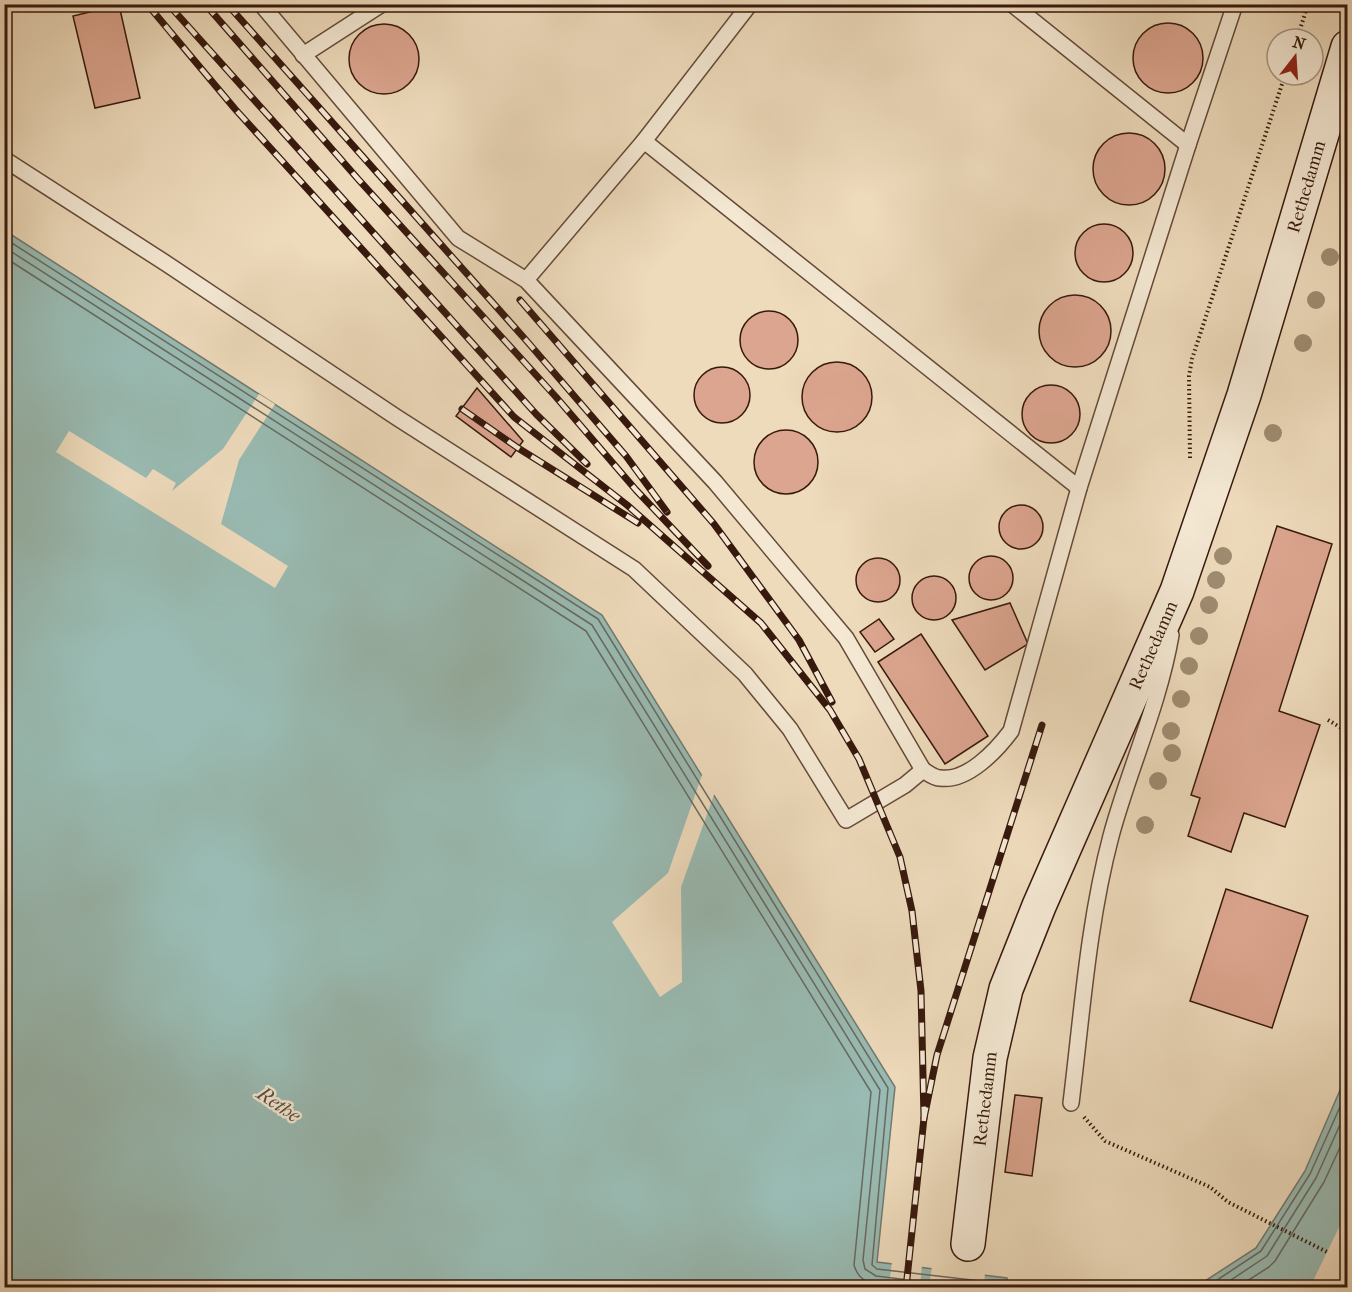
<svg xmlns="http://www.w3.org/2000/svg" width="1352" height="1292" viewBox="0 0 1352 1292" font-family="'IM FELL French Canon',serif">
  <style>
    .water { fill: #99bbb3; stroke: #727a71; stroke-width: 1.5 }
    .pier { fill: #eedbbc }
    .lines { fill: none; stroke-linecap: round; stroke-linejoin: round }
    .shore { stroke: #686a60; stroke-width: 1.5 }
    .building { fill: #dca58f; stroke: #37190d; stroke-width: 1.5 }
    .service-casing { stroke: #654a39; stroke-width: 18 }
    .secondary-casing { stroke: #37190d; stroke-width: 36 }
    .path { stroke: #37190d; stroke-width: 4; stroke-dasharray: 1.5 3; stroke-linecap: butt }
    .service { stroke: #f4e8d3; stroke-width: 15 }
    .secondary { stroke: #f4e8d3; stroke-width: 33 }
    .rail-casing { stroke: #37190d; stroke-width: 7 }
    .rail { stroke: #f4e8d3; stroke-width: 4.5; stroke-dasharray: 14; stroke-linecap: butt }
    .tree { fill: #9f8c71 }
    .labels { text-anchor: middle; stroke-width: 5; stroke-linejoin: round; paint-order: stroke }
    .street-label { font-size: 18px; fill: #37190d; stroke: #f4e8d3 }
    .water-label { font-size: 20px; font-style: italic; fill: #544a3f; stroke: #f4e8d3 }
  </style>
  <rect width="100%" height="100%" fill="#eedbbc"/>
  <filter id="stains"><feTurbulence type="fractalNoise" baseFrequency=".00333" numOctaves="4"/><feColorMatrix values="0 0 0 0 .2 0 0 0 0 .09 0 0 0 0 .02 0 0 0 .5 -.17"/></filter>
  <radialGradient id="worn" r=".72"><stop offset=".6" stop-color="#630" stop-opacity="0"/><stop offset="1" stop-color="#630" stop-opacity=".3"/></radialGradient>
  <!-- water -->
  <g class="water">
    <polygon points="4,230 602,615 895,1087 877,1262 1007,1278 1007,1287 5,1287"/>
    <polygon points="1347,1074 1347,1287 1194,1288 1256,1248 1305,1171"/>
  </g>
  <!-- pier -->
  <g class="pier">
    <polygon points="259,394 275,404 239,460 221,524 288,566 275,588 56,452 69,431 146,478 153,469 176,483 172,491 223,449"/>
    <polygon points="703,772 715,792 681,887 682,982 660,997 612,922 668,873"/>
    <polygon points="1347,1211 1347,1274 1341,1287 1310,1287"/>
    <polygon points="892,1261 922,1265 920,1287 889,1287"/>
    <polygon points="932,1266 985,1272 984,1287 929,1287"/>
  </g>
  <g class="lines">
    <!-- shore -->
    <g class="shore">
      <polyline points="4,238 598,619 888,1088 872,1265 877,1269 998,1283 1001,1288"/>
      <polyline points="4,247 592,625 880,1090 863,1260 865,1269 876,1276 974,1288"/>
      <path d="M4,257l582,374 285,461 -17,173c6,21 24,20 42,23"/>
      <polyline points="1205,1288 1261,1251 1310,1174 1348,1089"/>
      <polyline points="1219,1288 1267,1256 1316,1178 1348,1107"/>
      <polyline points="1236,1288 1269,1267 1275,1261 1324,1182 1348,1130"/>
    </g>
  </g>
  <!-- building -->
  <g class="building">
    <polygon points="1036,4 1079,4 1066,9 1053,10"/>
    <polygon points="1181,4 1217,4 1202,11 1191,10"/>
    <polygon points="119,5 140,98 95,108 73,16"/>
    <circle cx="1168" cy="58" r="35"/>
    <circle cx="384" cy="59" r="35"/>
    <circle cx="1129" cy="169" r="36"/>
    <circle cx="1104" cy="253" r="29"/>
    <circle cx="1075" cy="331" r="36"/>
    <circle cx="769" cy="340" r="29"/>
    <circle cx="837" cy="397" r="35"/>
    <circle cx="722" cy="395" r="28"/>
    <circle cx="1051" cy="414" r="29"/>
    <polygon points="477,388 523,441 511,457 456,416"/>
    <circle cx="786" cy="462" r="32"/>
    <circle cx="1021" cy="527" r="22"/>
    <polygon points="1277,526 1332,544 1279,711 1320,725 1285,827 1244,813 1231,852 1188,836 1200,798 1191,795"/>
    <circle cx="991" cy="578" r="22"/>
    <circle cx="878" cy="580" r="22"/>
    <circle cx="934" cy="598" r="22"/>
    <polygon points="1010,603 1028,644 985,670 952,620"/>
    <polygon points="879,619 894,639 875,652 860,632"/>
    <polygon points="921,634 988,736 945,764 878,662"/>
    <polygon points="1226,889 1308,916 1272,1028 1190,1001"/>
    <polygon points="1015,1095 1042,1098 1032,1176 1005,1172"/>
  </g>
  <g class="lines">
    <defs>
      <g id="service">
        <polyline points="261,4 458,238 526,280 715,482 846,638 923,770"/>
        <polyline points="1012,4 1188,145"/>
        <polyline points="303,55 382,4"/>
        <polyline points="644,141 750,4"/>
        <path d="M4,159l163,105 229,153 238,152 111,105 45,55 56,91 59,-35 18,-15c5,3 11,8 17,8 27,4 56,-27 71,-47l68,-243 109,-343 47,-141"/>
        <polyline points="526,280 644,141 1079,488"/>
        <path d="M1071,1103c11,-89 17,-180 40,-267 18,-67 48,-131 60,-201"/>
      </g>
      <g id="secondary">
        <path id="s1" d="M968,1244l22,-186 16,-69 33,-83 138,-315 67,-196 104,-348"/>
      </g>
    </defs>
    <!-- service casing -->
    <use href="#service" class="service-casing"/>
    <!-- secondary casing -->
    <use href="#secondary" class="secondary-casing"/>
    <!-- path -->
    <g class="path">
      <polyline points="1297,39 1308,4"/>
      <polyline points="1190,458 1189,376 1192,359 1285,75"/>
      <polyline points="1328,720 1348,732"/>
      <polyline points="1084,1117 1105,1141 1210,1187 1228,1202 1327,1252"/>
    </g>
    <!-- service -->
    <use href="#service" class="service"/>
    <!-- secondary -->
    <use href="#secondary" class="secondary"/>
    <defs>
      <g id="rail">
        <polyline points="147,4 235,109 514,417 627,505 761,623 830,710 859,759 900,857 912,911 921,991 924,1118"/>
        <polyline points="168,4 536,414 587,464"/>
        <polyline points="205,4 358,179 556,397 636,490 708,566"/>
        <polyline points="227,4 525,339 626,456 667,512"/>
        <polyline points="520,300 714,524 799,640 832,702"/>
        <polyline points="462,409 518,448 638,523"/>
        <polyline points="906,1288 924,1118 937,1055 1042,725"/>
      </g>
    </defs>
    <!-- rail casing -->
    <use href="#rail" class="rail-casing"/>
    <!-- rail -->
    <use href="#rail" class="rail"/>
  </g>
  <!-- trees -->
  <g class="tree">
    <circle cx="1330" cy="257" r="9"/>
    <circle cx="1316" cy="300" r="9"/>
    <circle cx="1303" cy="343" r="9"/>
    <circle cx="1273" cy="433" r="9"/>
    <circle cx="1223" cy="556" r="9"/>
    <circle cx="1216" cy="580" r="9"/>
    <circle cx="1209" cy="605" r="9"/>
    <circle cx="1199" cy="636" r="9"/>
    <circle cx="1189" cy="666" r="9"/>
    <circle cx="1181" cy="699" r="9"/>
    <circle cx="1171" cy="731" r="9"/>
    <circle cx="1172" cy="753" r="9"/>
    <circle cx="1158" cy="781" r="9"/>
    <circle cx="1145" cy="825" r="9"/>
  </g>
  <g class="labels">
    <!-- street labels -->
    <g class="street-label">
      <text dy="6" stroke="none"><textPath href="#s1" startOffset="1116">Rethedamm</textPath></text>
      <text dy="6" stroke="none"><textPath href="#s1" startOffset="632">Rethedamm</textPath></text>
      <text dy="6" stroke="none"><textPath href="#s1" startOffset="146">Rethedamm</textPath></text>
    </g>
    <!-- water labels -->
    <g class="water-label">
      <text transform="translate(279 1104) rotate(34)" y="7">Rethe</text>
    </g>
  </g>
  <!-- margin -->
  <rect width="1352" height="1292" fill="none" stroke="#eedbbc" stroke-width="24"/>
  <rect x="6" y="6" width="1340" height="1280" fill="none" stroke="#37190d" stroke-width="3"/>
  <rect x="12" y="12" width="1328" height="1268" fill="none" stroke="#37190d" stroke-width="1.5"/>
  <!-- north arrow -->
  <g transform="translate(1295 57) rotate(17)"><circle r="28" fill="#f4e8d3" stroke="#a89584" stroke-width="1.5"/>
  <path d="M0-4.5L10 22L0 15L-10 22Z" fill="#8f2418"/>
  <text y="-9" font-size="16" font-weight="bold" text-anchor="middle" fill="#37190d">N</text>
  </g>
  <rect width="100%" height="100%" filter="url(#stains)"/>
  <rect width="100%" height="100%" fill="url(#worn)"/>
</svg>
